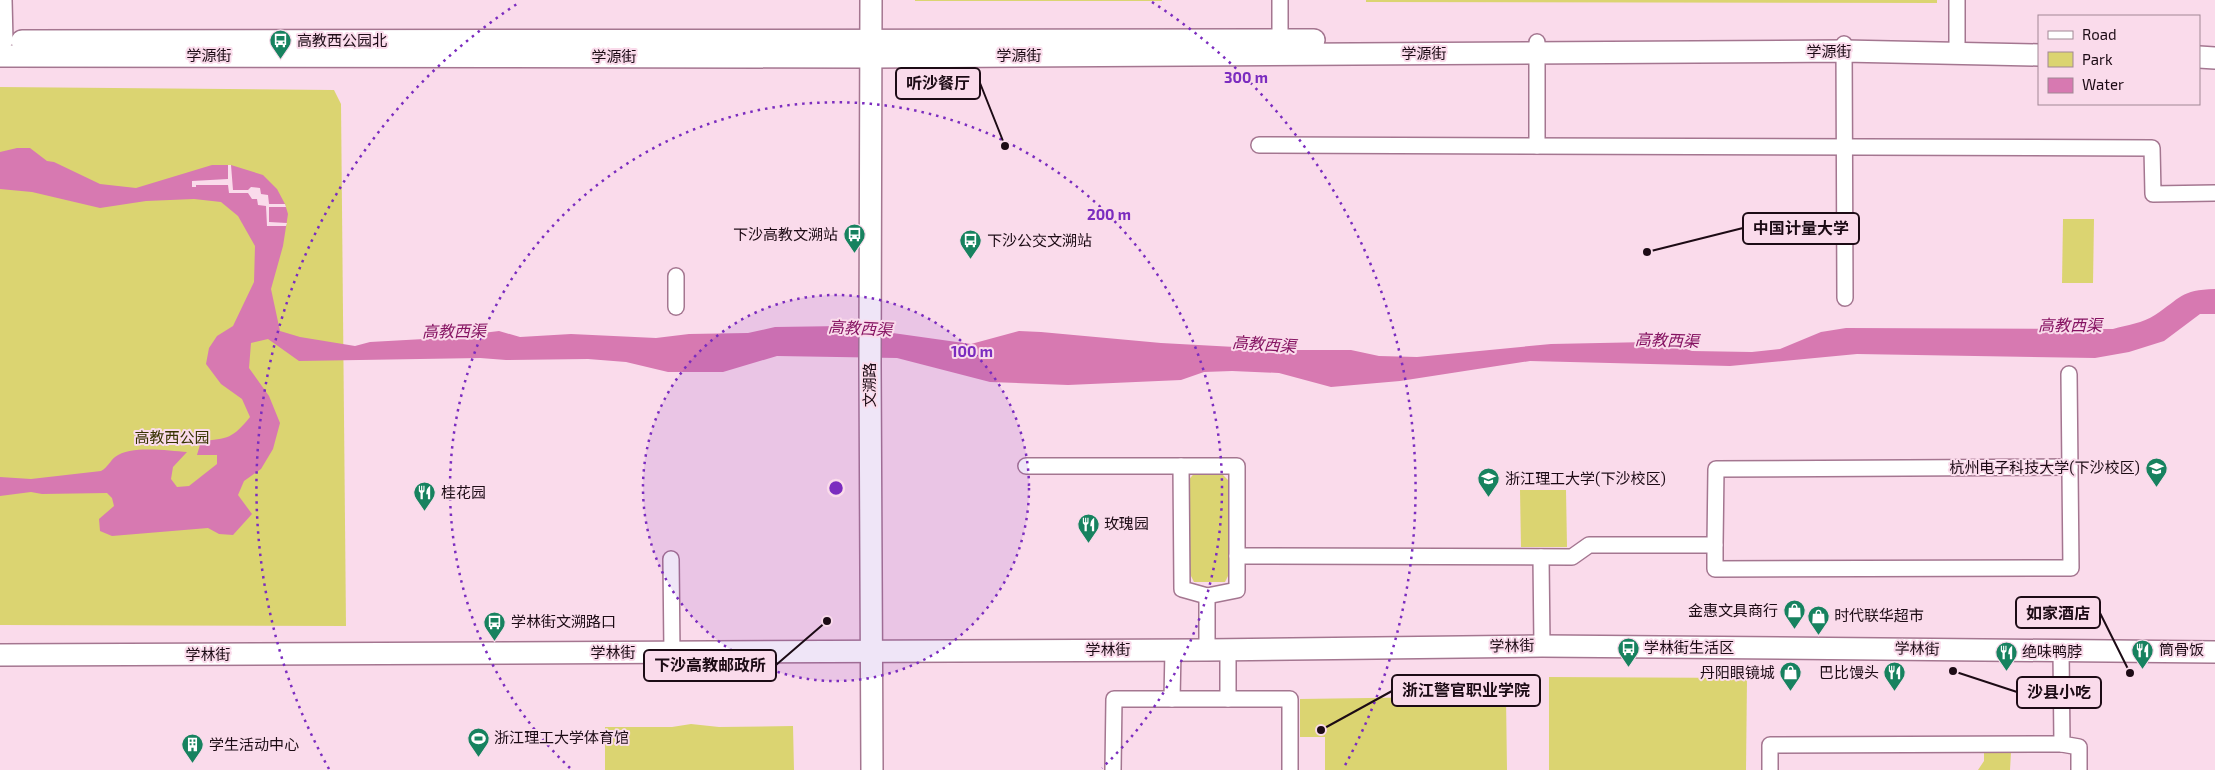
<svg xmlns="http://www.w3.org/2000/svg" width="2215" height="770" viewBox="0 0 2215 770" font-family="'Exo 2','Noto Sans SC',sans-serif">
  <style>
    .green { fill: #dbd471 }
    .water { fill: #d779b1 }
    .pier { fill: #fadbeb }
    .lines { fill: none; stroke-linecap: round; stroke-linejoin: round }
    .street-casing { stroke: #a47690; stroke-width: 18 }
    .secondary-casing { stroke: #a47690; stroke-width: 24 }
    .street { stroke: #fff; stroke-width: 15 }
    .secondary { stroke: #fff; stroke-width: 21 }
    .ring { fill: none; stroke: #7b2cbf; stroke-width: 2.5; stroke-dasharray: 2.5 5 }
    .labels { text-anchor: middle; stroke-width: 4; stroke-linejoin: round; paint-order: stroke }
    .poi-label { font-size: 15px; fill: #1c0b15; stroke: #fadbeb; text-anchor: start }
    .street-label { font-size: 15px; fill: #1c0b15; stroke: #fadbeb }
    .park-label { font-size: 15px; fill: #363200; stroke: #fadbeb }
    .water-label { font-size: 16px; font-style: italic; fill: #851261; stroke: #fadbeb }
    .centre { fill: #7b2cbf; stroke: #fadbeb; stroke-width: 2.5 }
    .ring-label { font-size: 15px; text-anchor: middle; font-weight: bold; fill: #7b2cbf; stroke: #fadbeb; stroke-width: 4; stroke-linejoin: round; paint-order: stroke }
    .leader { fill: none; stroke: #1c0b15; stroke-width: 2 }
    .callout-dot { fill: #1c0b15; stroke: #fadbeb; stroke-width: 2 }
    .callout { fill: #fadbeb; stroke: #1c0b15; stroke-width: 2 }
    .callout-label { font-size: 16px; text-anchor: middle; font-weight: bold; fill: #1c0b15 }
  </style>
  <rect width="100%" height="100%" fill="#fadbeb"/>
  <!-- green -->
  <g class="green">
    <rect x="915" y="0" width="247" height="1"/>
    <polygon points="1366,0 1937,0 1937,3 1366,2"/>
    <polygon points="0,87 334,90 341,104 346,626 0,625"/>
    <polygon points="2063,219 2094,219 2093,283 2062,283"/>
    <polygon points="1196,471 1219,471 1229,481 1230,572 1225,582 1194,582 1189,572 1187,482"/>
    <polygon points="1520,490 1566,490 1567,547 1521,547"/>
    <polygon points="1549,677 1747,678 1746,770 1549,770"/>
    <polygon points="1506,696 1507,770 1325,770 1325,737 1300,737 1300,699"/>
    <polygon points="691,724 719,727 793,726 794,770 605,770 605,727 672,727"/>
    <polygon points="1984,750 2011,752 2010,770 1978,770 1984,761"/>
  </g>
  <!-- water -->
  <path class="water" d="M17,148h13l17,13 7,1 46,22 36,4 76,-23h19l32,10 14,14 8,15 3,10 -5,32 -12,43 9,42 20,6 55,9 15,-4 72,-4 57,-7 21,6 51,-3 85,4 33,-4 59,-1 27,-6 68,-1 128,18 48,-13 22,1 120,11 127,7h63l28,6 38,1 134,-13 98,-2 22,2 21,7 60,1 28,-3 41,-17 25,-4 267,1c14,-4 30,-6 42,-14 26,-17 25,-25 60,-26v25h-15l-36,27 -35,11 -34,6 -238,-4 -127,12 -200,-5 -130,20 -69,6 -52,-14 -47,-2 -28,1 -23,8 -113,5 -78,-3 -93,-24 -120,-2 -54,16h-55l-42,-10 -38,-3 -82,1 -26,-2 -181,3 -31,-22 -17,4 -2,25 20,28 11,27 -7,26 -12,20 -17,12 -6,14 14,19 -19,21 -14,-1 -11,-6 -96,8 -12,-5 -1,-12 15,-13 -2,-8 -5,-5 -65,1 -11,-2 -31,4v-19l31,2 70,-8c7,-4 9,-10 14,-14 16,-12 53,-6 72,-5l-14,15 -2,12 6,8 12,-1 28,-22v-9h-20l4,-14c27,-2 32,-3 49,-24l-8,-18 -21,-15 -15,-20 3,-16 8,-12 16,-10 21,-44 1,-36 -17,-30 -17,-14 -27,-3 -48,2 -46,7 -68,-16 -32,-3v-37z"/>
  <!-- pier -->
  <polygon class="pier" points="228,165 231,165 233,190 248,190 251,187 260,188 261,194 268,195 269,204 285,204 286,207 269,207 269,222 287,223 286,226 267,226 266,206 258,205 257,199 252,199 248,193 229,193 228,185 196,185 196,187 192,187 192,181 228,179"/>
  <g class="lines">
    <defs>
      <g id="street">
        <polyline points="4,0 5,41"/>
        <polyline points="1280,0 1280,40"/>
        <polyline points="1957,0 1957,45"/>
        <polyline points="1537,42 1537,146"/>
        <polyline points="1844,44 1845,298"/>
        <polyline points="1259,145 2152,148 2153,194 2215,193"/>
        <polyline points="676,307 676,276"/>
        <polyline points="1026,466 1237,466 1237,590 1207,596"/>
        <polyline points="1181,466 1182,589 1207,596 1207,650"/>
        <polyline points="1715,545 1716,469 2070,467"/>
        <polyline points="1237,556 1572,557 1589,545 1715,545 1715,569 2071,568 2069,374"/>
        <polyline points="1541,557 1542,646"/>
        <polyline points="671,559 672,653"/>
        <polyline points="1228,650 1228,699"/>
        <polyline points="2061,651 2062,744 2079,747 2079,770"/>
        <polyline points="1172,699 1173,650"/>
        <polyline points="1113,770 1114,699 1290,699 1290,770"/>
        <polyline points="1770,770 1770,745 2062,744"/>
      </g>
      <g id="secondary">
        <polyline points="871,0 870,365 872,770"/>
        <polyline points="22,41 1314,40"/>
        <polyline points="0,56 872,57 1844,51 2039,55"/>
        <polyline points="2199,57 2215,58"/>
        <polyline points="0,655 1207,650 1542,646 2215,652"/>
      </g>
    </defs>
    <!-- street casing -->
    <use href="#street" class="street-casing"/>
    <!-- secondary casing -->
    <use href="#secondary" class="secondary-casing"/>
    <!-- street -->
    <use href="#street" class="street"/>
    <!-- secondary -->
    <use href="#secondary" class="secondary"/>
  </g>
  <!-- distance rings -->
  <circle cx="836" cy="488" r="193" fill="#7b2cbf" fill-opacity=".12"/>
  <g class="ring">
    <circle cx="836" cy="488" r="193"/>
    <path d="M570 768A386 386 0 1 1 1102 768"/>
    <path d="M329 769A580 580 0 0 1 520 2M1152 2A580 580 0 0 1 1343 769"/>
  </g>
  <!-- icons -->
  <defs>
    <symbol id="bus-pin" viewBox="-11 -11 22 30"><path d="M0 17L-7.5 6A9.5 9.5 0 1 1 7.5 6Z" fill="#17825f" stroke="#fadbeb"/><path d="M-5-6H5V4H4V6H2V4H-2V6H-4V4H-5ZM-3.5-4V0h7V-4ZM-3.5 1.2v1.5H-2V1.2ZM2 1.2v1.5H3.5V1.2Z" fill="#fff"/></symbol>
    <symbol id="university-pin" viewBox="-11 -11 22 30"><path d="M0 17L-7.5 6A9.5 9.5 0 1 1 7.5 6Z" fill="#17825f" stroke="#fadbeb"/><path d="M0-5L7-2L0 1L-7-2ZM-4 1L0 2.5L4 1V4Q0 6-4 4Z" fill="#fff"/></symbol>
    <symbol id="restaurant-pin" viewBox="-11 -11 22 30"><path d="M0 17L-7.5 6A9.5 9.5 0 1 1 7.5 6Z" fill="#17825f" stroke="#fadbeb"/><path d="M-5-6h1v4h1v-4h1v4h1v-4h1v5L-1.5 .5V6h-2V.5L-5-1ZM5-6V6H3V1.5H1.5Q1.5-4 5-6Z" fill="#fff"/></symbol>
    <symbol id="shop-pin" viewBox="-11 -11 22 30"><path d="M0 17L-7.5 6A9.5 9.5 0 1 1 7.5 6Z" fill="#17825f" stroke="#fadbeb"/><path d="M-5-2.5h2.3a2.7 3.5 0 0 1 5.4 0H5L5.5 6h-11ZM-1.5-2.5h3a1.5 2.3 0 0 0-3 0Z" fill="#fff"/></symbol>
    <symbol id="stadium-pin" viewBox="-11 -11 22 30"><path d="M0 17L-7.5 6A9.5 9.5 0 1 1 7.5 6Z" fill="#17825f" stroke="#fadbeb"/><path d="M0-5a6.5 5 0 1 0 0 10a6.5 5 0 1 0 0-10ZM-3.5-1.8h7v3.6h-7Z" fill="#fff"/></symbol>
    <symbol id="building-pin" viewBox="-11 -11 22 30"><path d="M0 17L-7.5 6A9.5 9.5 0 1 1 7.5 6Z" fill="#17825f" stroke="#fadbeb"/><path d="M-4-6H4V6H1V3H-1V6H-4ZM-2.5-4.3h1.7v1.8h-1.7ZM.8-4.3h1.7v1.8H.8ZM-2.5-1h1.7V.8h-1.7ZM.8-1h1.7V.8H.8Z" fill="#fff"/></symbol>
  </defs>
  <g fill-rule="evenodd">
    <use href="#bus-pin" x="268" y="28" width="25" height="34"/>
    <use href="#bus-pin" x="842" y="222" width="25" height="34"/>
    <use href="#bus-pin" x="958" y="228" width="25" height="34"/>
    <use href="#university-pin" x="2144" y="456" width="25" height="34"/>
    <use href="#university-pin" x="1476" y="466" width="25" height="34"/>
    <use href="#restaurant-pin" x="412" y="480" width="25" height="34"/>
    <use href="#restaurant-pin" x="1076" y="512" width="25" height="34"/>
    <use href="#shop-pin" x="1782" y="598" width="25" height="34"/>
    <use href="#shop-pin" x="1806" y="604" width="25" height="34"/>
    <use href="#bus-pin" x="482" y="610" width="25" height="34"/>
    <use href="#bus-pin" x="1616" y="636" width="25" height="34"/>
    <use href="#restaurant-pin" x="2130" y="638" width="25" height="34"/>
    <use href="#restaurant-pin" x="1994" y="640" width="25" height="34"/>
    <use href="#shop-pin" x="1778" y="660" width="25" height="34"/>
    <use href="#restaurant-pin" x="1882" y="660" width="25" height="34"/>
    <use href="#stadium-pin" x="466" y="726" width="25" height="34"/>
    <use href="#building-pin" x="180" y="732" width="25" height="34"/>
  </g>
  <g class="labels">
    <!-- poi labels -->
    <g class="poi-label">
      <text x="297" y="46">高教西公园北</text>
      <text x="838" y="240" text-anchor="end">下沙高教文溯站</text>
      <text x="987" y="246">下沙公交文溯站</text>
      <text x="2140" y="473" text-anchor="end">杭州电子科技大学(下沙校区)</text>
      <text x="1505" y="484">浙江理工大学(下沙校区)</text>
      <text x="441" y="498">桂花园</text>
      <text x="1104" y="529">玫瑰园</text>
      <text x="1778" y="616" text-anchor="end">金惠文具商行</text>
      <text x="1834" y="621">时代联华超市</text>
      <text x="511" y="627">学林街文溯路口</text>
      <text x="1644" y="653">学林街生活区</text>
      <text x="2159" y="655">筒骨饭</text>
      <text x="2022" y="657">绝味鸭脖</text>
      <text x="1775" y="678" text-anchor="end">丹阳眼镜城</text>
      <text x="1879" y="678" text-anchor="end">巴比馒头</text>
      <text x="494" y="743">浙江理工大学体育馆</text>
      <text x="209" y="750">学生活动中心</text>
    </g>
    <!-- street labels -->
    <g class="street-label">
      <text x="1829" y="57">学源街</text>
      <text x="1424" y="59">学源街</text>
      <text x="209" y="61">学源街</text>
      <text x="1019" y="61">学源街</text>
      <text x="614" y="62">学源街</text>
      <text transform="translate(870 385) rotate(-90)" y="5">文溯路</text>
      <text transform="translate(1512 646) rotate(-1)" y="5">学林街</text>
      <text transform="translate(1917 649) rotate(1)" y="5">学林街</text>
      <text x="1108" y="655">学林街</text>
      <text x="613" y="658">学林街</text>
      <text x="208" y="660">学林街</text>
    </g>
    <!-- park labels -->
    <g class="park-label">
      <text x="172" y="443">高教西公园</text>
    </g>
    <!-- water labels -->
    <g class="water-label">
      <text x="2070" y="331">高教西渠</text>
      <text transform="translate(860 328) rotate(3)" y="6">高教西渠</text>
      <text transform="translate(454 331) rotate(-1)" y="6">高教西渠</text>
      <text transform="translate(1667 340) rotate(2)" y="6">高教西渠</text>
      <text transform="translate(1264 344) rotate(4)" y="6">高教西渠</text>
    </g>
  </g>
  <circle cx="836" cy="488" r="8" class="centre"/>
  <g class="ring-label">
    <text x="1246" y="83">300 m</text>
    <text x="1109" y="220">200 m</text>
    <text x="972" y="357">100 m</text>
  </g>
  <!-- callouts -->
  <path class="leader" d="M1005 146L980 83M1647 252L1743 228M2130 673L2100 613M827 621L776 665M1321 730L1392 691M1953 671L2017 692"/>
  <g class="callout-dot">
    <circle cx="1005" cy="146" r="5"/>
    <circle cx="1647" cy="252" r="5"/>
    <circle cx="2130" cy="673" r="5"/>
    <circle cx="827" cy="621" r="5"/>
    <circle cx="1321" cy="730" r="5"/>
    <circle cx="1953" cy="671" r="5"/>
  </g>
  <g class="callout">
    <rect x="896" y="68" width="84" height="31" rx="5"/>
    <rect x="1743" y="213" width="116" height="31" rx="5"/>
    <rect x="2016" y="597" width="84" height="31" rx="5"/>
    <rect x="644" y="650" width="132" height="31" rx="5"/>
    <rect x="1392" y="675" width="148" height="31" rx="5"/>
    <rect x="2017" y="677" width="84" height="31" rx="5"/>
  </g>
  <g class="callout-label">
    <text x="938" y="89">听沙餐厅</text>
    <text x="1801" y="234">中国计量大学</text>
    <text x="2058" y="619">如家酒店</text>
    <text x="710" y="671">下沙高教邮政所</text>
    <text x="1466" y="696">浙江警官职业学院</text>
    <text x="2059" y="698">沙县小吃</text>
  </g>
  <!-- legend -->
  <rect x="2038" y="15" width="162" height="90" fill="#fadbeb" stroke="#a18895"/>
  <rect x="2048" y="31" width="25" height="8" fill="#ffffff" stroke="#a18895"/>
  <text x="2082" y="40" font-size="15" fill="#1c0b15">Road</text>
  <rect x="2048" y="52" width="25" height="15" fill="#dbd471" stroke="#a18895"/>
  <text x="2082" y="65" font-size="15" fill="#1c0b15">Park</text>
  <rect x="2048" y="78" width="25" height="15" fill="#d779b1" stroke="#a18895"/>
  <text x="2082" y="90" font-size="15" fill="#1c0b15">Water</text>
</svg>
